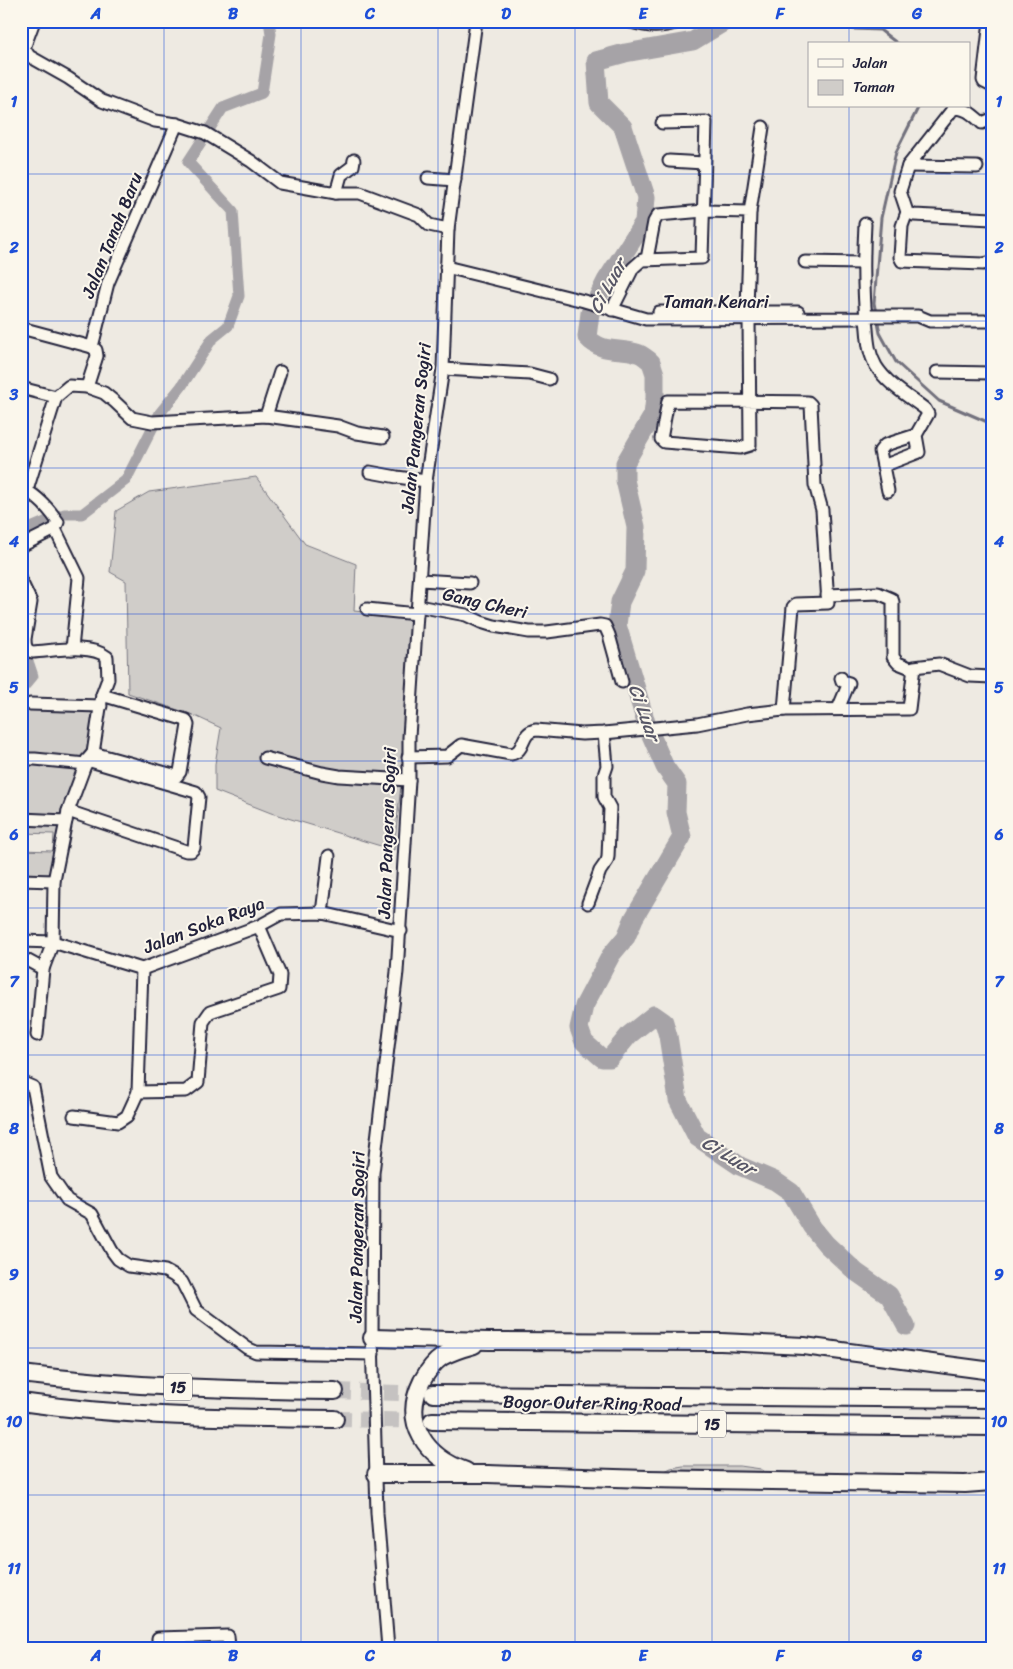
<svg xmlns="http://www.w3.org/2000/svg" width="1013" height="1669" viewBox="0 0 1013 1669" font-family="Sriracha,sans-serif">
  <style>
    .green { fill: #d0cdc9; stroke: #797882 }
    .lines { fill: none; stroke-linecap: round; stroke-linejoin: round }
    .stream { stroke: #716f7c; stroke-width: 3 }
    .canal { stroke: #a6a3a7; stroke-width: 11 }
    .river { stroke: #a6a3a7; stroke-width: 19 }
    .highway-tunnel { stroke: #c5c2c1; stroke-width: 16; stroke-dasharray: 16 8; stroke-linecap: butt }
    .minor-casing { stroke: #22223b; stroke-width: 15 }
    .highway-casing { stroke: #22223b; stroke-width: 20 }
    .minor { stroke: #fbf7ec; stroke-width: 11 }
    .highway { stroke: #fbf7ec; stroke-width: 16 }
    .grid { fill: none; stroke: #1d4ed8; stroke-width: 1; stroke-opacity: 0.55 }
    .labels { text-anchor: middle; stroke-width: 4; stroke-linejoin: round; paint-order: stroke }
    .shield { fill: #fbf7ec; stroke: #636270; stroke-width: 1 }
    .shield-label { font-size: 16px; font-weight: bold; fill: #22223b }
    .street-label { font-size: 18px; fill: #22223b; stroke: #fbf7ec }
    .water-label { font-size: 19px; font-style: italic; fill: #575666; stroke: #fbf7ec }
    .neatline { fill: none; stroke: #1d4ed8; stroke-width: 2 }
    .grid-label { font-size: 16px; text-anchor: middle; font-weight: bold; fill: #1d4ed8 }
  </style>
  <rect width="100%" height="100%" fill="#eeeae2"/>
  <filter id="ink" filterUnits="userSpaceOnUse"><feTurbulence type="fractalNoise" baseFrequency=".02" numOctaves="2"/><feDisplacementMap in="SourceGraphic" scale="10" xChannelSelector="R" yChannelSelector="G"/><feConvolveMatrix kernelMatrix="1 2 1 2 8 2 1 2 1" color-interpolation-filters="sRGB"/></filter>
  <g filter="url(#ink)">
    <!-- green -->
    <g class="green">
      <polygon points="256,477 305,544 356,564 354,611 419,618 394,850 271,813 215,791 215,764 221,728 193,715 128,693 126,581 110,572 116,511 149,492"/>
      <polygon points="91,709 96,710 98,718 50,874 46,876 21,876 21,850 53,851 54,834 21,833 21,710"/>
      <polygon points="683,1466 740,1466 761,1469 777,1481 647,1479 671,1468"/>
    </g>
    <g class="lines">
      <!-- stream -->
      <g class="stream">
        <polyline points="830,21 830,23 854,29 880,30 898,44"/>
        <polyline points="919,106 896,152 881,218 874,303 880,333 896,362 939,401 992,424"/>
      </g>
      <!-- canal -->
      <g class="canal">
        <polyline points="21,532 64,514 82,514 126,480 160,413 181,387 212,339 228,326 239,296 233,211 188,162 223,108 262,93 271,34 269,21"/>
        <polyline points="21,661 29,664 33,676 21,690"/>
      </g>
      <!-- river -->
      <path class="river" d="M726,21l-33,20 -68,12 -29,8 3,42 24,24 23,70 -2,25 -38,59 -16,32 -3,24c15,17 32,10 50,16 5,1 10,6 14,9l4,12v24l-2,17 -28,48v17l11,47 -1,44 -15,31 -3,23 30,101 18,41 12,17 -1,28 6,25 -48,81 -8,19 -15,18 -27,51 -5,22 5,14 18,16h8l19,-23 25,-20 10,7 4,14 10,64 19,37 43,29 35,15 16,11 21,35 14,17 30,28 33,23 17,31"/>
      <!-- highway-tunnel -->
      <g class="highway-tunnel">
        <polyline points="335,1391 430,1394"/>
        <polyline points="335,1419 428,1421"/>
      </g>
      <defs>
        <g id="minor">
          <polyline points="34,21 24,48 29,56 68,78 102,101 155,121 177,124 205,133 251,161 280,183 336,193 360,193 419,215 429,225 448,229"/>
          <path d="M627,21c22,6 32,8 55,0"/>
          <polyline points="990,21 983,80 984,82 992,86"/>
          <path d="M992,119l-10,4c-8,-7 -17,-17 -29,-14l-45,57 -8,25 7,21 7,3 78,4"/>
          <polyline points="669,161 704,163"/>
          <polyline points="908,166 977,167"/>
          <polyline points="428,178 455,180"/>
          <polyline points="336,193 341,175 353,166 354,160"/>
          <polyline points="750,212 763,127"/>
          <polyline points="907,212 902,226 900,257 902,261 983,264 992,262"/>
          <path d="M865,224c-2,36 -2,69 2,105 1,13 2,25 9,37 11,18 32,30 49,43l3,5 -12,21 3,17 -36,14"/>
          <polyline points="647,259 654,222 658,215 704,211 750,212 747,310"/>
          <polyline points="805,262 862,263"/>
          <polyline points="446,267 584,301 646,319 866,318 869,316 918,316 930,321 992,321"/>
          <polyline points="612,310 633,268 642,260 702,258 706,122 662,123"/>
          <polyline points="659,312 798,312"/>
          <path d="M749,319l1,126 -10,3 -76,-6 -3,-3 7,-38c47,0 93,0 140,1l3,3 4,80 7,25 6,93 -32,1 -3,3 -9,103"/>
          <polyline points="21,328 92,347"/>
          <polyline points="443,369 530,374 549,379"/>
          <polyline points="937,372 992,373"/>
          <polyline points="87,387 97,356 96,350 92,347 108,283 177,124"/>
          <polyline points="21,388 56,397"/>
          <polyline points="266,416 280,372"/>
          <polyline points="370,472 397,477 426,481"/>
          <polyline points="27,490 56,397 69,386 87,387 104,393 115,402 132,418 152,422 266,416 338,426 357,433 383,437"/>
          <polyline points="888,491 880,451 885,445 916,435"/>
          <polyline points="55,529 79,578 72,649"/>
          <path d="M21,546l34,-17 3,-7c-9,-13 -22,-28 -37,-34"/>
          <polyline points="420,580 470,583"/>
          <path d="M21,581l10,21 -6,37c0,7 1,12 8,13 20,-1 58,-9 74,5l1,22 -6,16 -9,58 -6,7 -19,51 -14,70 -1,61 -10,27 -6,66"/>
          <polyline points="827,595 878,593 892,599 893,602 893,657 898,663 913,669"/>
          <polyline points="418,606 466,615 481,622 494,626 529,632 547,632 600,625 605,626 609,635 622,682"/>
          <polyline points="367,609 417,614"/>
          <polyline points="30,704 101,706"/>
          <polyline points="838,709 849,683 842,681 841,678"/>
          <polyline points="93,753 177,776 180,772 188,725 186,720 102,695"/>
          <path d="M408,757l39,-1 14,-11 50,9c15,-2 9,-22 25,-24l46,4 22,-1 93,-9 50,-10 37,-4 125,-1 5,-42 25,-3 31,12 22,1"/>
          <polyline points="265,758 322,773 339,776 409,780"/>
          <polyline points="21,759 35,759 86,764"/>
          <polyline points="68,811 186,851 191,851 194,848 199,797 196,792 87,760"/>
          <polyline points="21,819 66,821"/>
          <polyline points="21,880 54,881"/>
          <polyline points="588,903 600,871 607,861 608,857 610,808 604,797 604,775 607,766 604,733"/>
          <polyline points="322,913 329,856"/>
          <polyline points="21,941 53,942 142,969 259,926 281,914 322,913 401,931"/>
          <polyline points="21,957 43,969"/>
          <polyline points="21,1082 33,1087 51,1177 67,1200 92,1214 112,1251 118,1259 129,1266 165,1271 174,1276 182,1282 196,1310 247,1348 256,1352 373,1354"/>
          <polyline points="138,1092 186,1091 198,1082 203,1022 210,1012 279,989 280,975 259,926"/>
          <polyline points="74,1116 118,1122 127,1116 138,1092 142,969"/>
          <polyline points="158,1648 158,1638 228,1636 229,1648"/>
          <polyline points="388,1648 377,1513 372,1338 373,1173 397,972 409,780 409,737 417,614 426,481 443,369 448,229 476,21"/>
        </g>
        <g id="highway">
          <polyline points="372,1338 489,1341 721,1342 804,1346 992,1371"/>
          <path d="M21,1374c105,13 209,16 314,17"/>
          <polyline points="433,1394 992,1399"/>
          <path d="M21,1402c104,15 209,16 314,17"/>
          <polyline points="432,1421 992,1427"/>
          <path d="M466,1471c-40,-14 -65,-48 -44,-90 5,-9 11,-18 20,-24 10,-6 21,-9 32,-12"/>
          <polyline points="376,1474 488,1474 647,1479 965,1484 992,1482"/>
        </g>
      </defs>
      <!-- minor casing -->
      <use href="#minor" class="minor-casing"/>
      <!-- highway casing -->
      <use href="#highway" class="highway-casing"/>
      <!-- minor -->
      <use href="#minor" class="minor"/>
      <!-- highway -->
      <use href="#highway" class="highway"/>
    </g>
  </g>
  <!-- grid -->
  <path class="grid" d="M164,21v1627M301,21v1627M438,21v1627M575,21v1627M712,21v1627M849,21v23M849,106v1542M21,174h971M21,321h971M21,468h971M21,614h971M21,761h971M21,908h971M21,1055h971M21,1201h971M21,1348h971M21,1495h971"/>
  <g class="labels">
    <!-- shield labels -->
    <g class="shield">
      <rect x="164" y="1373.5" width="28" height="27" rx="4"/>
      <rect x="698" y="1410.5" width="28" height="27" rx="4"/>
    </g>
    <g class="shield-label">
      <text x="178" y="1393">15</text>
      <text x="712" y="1430">15</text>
    </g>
    <!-- street labels -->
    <g class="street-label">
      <text transform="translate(112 235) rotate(-68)" y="6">Jalan Tanah Baru</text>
      <text x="716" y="308">Taman Kenari</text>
      <text transform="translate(416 428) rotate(-84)" y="6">Jalan Pangeran Sogiri</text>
      <text transform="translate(485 603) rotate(13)" y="6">Gang Cheri</text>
      <text transform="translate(387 833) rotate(-88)" y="6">Jalan Pangeran Sogiri</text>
      <text transform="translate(204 925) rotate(-21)" y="6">Jalan Soka Raya</text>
      <text transform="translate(357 1237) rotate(-89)" y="6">Jalan Pangeran Sogiri</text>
      <text transform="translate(592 1403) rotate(1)" y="6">Bogor Outer Ring Road</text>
    </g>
    <!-- water labels -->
    <g class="water-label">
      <text transform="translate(607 286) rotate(-62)" y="7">Ci Luar</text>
      <text transform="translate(645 712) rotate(70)" y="7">Ci Luar</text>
      <text transform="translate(729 1155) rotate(31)" y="7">Ci Luar</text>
    </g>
  </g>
  <!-- margin -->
  <rect width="1013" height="1669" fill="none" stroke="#fbf7ec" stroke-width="55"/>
  <!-- legend -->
  <rect x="808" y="42" width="162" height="65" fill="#fbf7ec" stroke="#a4a2a5"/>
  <rect x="818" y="59" width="25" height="8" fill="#fbf7ec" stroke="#a4a2a5"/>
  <text x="853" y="68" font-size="15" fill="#22223b">Jalan</text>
  <rect x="818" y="80" width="25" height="15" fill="#d0cdc9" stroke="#a4a2a5"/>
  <text x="853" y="92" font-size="15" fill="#22223b">Taman</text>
  <rect x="28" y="28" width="958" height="1614" class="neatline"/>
  <g class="grid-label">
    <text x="96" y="19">A</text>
    <text x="233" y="19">B</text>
    <text x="370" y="19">C</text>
    <text x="506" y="19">D</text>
    <text x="643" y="19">E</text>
    <text x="780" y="19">F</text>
    <text x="917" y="19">G</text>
    <text x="14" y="107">1</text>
    <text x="999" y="107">1</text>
    <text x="14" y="253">2</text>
    <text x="999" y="253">2</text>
    <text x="14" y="400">3</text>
    <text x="999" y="400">3</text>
    <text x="14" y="547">4</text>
    <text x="999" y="547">4</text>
    <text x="14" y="693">5</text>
    <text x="999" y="693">5</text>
    <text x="14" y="840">6</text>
    <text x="999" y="840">6</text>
    <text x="14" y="987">7</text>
    <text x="999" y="987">7</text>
    <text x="14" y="1134">8</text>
    <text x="999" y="1134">8</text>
    <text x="14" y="1280">9</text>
    <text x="999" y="1280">9</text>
    <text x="14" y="1427">10</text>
    <text x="999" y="1427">10</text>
    <text x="14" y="1574">11</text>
    <text x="999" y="1574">11</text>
    <text x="96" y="1661">A</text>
    <text x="233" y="1661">B</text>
    <text x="370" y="1661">C</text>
    <text x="506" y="1661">D</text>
    <text x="643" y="1661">E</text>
    <text x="780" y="1661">F</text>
    <text x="917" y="1661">G</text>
  </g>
</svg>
